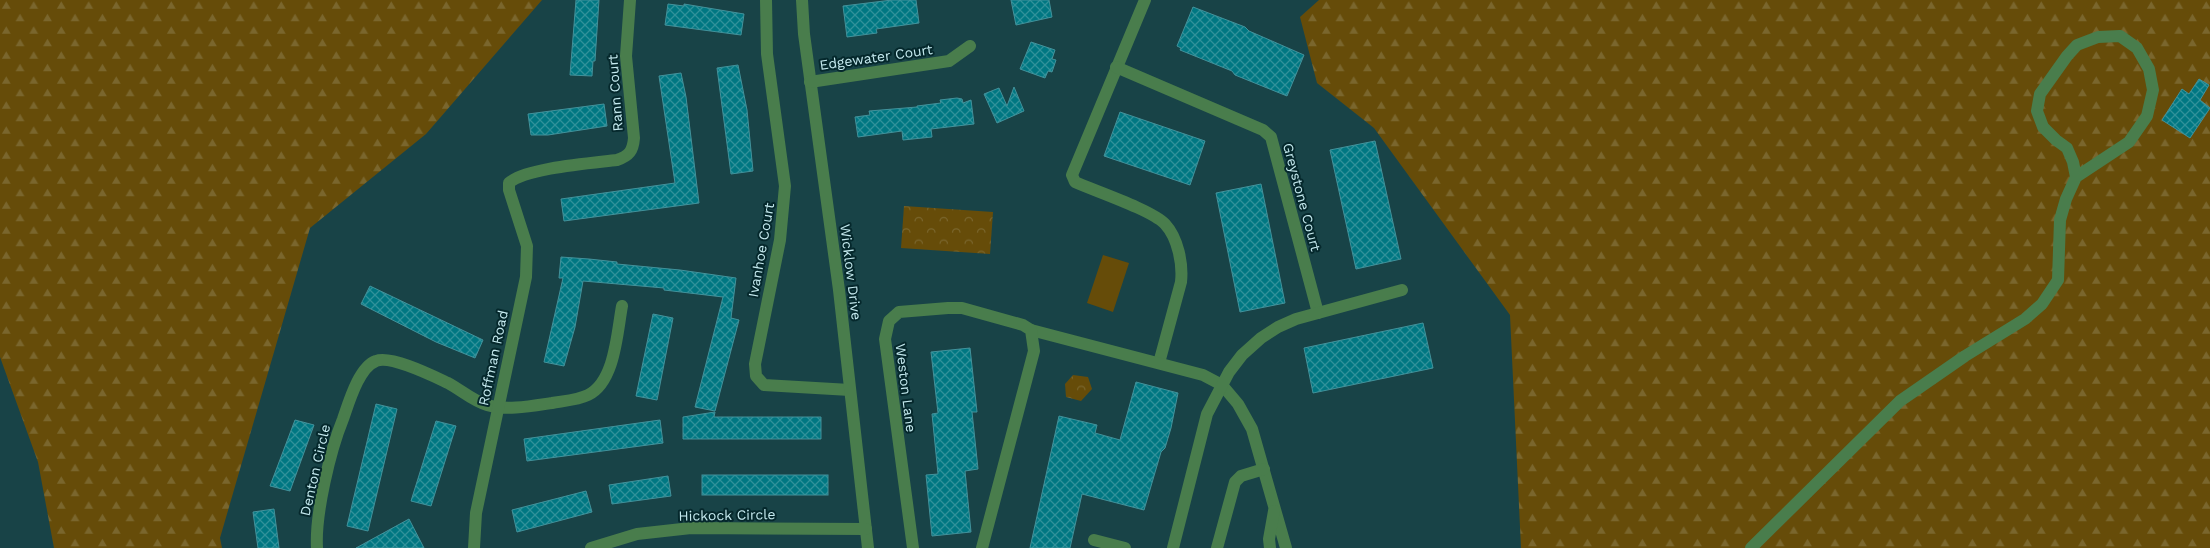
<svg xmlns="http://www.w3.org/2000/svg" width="2210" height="548" viewBox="0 0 2210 548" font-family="'Work Sans',sans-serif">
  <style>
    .grass { fill: #664c09 }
    .forest { fill: url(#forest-firs) }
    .park { fill: url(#park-crowns) }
    .building { fill: url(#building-cross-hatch); stroke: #42929b }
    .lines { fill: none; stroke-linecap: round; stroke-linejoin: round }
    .minor { stroke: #497d4c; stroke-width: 12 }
    .labels { text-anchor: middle; stroke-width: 4; stroke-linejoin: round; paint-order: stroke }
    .street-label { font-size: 14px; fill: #c5eaef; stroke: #05282c }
  </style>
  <defs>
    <pattern id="forest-firs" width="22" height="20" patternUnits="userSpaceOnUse" patternTransform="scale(1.25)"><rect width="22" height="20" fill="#664c09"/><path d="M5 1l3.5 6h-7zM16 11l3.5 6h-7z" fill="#7a662d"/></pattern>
    <pattern id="park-crowns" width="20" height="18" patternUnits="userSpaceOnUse" patternTransform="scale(1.25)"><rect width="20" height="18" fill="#664c09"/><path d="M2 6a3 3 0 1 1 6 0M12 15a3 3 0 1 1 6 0" fill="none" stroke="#7a662d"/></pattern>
    <pattern id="building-cross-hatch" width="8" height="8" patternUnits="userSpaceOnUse" patternTransform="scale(1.25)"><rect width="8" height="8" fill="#007782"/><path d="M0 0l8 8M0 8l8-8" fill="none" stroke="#30919a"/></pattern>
  </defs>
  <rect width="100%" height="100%" fill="#184347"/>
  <!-- grass -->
  <polygon class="grass" points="1103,255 1129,263 1113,312 1087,303"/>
  <!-- forest -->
  <g class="forest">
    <polygon points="0,0 542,0 426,134 310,228 220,538 222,548 54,548 38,462 0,357"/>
    <polygon points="1319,0 2210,0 2210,548 1521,548 1510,315 1374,128 1317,83 1300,17"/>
  </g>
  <!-- park -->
  <g class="park">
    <polygon points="904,206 993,212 990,254 901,248"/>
    <polygon points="1073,375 1088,377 1092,389 1081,401 1066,397 1065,384"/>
  </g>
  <!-- building -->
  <g class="building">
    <polygon points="576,0 599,0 595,61 593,61 592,76 570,75"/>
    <polygon points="892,0 916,0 919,23 876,29 877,33 847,37 843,6"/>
    <polygon points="1011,0 1049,0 1052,17 1016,25"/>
    <polygon points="668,4 684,6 684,4 744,14 741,35 665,25"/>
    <polygon points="1193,7 1245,27 1249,31 1304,55 1287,96 1235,75 1232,71 1180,50 1181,48 1177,46"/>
    <polygon points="1031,42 1055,50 1052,59 1056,60 1052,72 1048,71 1045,78 1020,69"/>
    <polygon points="738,65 747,110 753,171 731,174 717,68"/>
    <polygon points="681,73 686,97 699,203 564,221 561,199 675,183 659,76"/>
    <polygon points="2199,79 2209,85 2200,100 2210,108 2190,138 2162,120 2182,89 2189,94"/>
    <polygon points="1014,87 1024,111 997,123 984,94 999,88 1007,106"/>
    <polygon points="957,98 962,99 963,103 971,100 974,124 931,129 932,137 903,140 902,131 858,137 855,117 870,115 869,111 917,107 917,106 941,103 940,100"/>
    <polygon points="604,104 607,126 548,135 531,135 528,114"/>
    <polygon points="1120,112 1205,141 1190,185 1104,156"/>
    <polygon points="1375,141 1401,259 1356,269 1330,150"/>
    <polygon points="1261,184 1285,303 1240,312 1216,193"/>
    <polygon points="561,257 589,259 617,262 617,264 680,270 736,278 731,318 739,320 715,411 695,407 723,297 664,290 664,288 583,281 575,327 564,366 544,362 563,278 559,278"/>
    <polygon points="370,286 483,340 475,358 436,342 361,304"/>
    <polygon points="653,314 673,318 657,400 636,396"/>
    <polygon points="1423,323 1433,368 1313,393 1304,348"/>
    <polygon points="970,348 977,412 972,412 978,469 965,471 971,532 932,536 926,475 938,474 932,414 938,413 931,352"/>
    <polygon points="1136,382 1178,393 1171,428 1165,448 1161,452 1144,510 1082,494 1070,548 1030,548 1059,416 1097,425 1095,433 1120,440"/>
    <polygon points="376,404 397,409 368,531 347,526"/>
    <polygon points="715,412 714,417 821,417 821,439 683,439 683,417"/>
    <polygon points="295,420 314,425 290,491 270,486"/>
    <polygon points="660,420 663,443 527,461 524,439"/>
    <polygon points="436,421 456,426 431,506 411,501"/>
    <rect x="702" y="475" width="126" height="20"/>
    <polygon points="668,476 671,496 612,504 609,485"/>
    <polygon points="586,491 592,512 517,532 512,510"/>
    <polygon points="274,509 279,548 258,548 253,512"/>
    <polygon points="409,519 424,548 356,548"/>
  </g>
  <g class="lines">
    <!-- minor -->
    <g class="minor">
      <polyline points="766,0 767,54 785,186 780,240 755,364 756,376 764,385 850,390"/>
      <polyline points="802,0 804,34 839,290 868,548"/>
      <path d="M1145,0l-73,175 3,7c20,9 77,28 90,42 13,14 18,40 16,58l-22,81"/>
      <polyline points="1116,67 1263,130 1271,137 1318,313"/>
      <polyline points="810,82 949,61 970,46"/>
      <polyline points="1031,330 1203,375 1222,385 1238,404 1252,429 1286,548"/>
      <polyline points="1094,540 1125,548"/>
      <path d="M317,548c-2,-34 13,-97 26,-129 6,-17 16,-52 33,-58 15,-6 57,15 72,22 13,7 25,18 39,22 19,6 45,1 65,-2 11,-2 26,-3 36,-8 27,-13 29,-62 34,-89"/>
      <path d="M474,548l2,-35 50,-236 1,-31 -18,-56v-7c16,-15 84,-20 108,-23 12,-4 16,-9 17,-22l-8,-82 4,-56"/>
      <polyline points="591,548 637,534 691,528 866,529"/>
      <polyline points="913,548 885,339 889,321 899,312 948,308 962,308 1023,325 1031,330 1034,351 982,548"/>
      <polyline points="1173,548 1207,414 1229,372 1242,355 1261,338 1278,327 1296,319 1402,290"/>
      <polyline points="1217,548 1235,482 1241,476 1264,469"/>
      <polyline points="1270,548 1269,539 1274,511"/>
      <polyline points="1751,548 1900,401 1965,356 2025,319 2042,304 2058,280 2060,220 2066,199 2076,177 2129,142 2147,116 2153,90 2149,69 2137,48 2120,36 2098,37 2077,45 2067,56 2040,94 2037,111 2043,127 2056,140 2067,148 2073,162 2076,177"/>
    </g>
  </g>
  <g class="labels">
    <!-- street labels -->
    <g class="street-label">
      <text transform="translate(876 57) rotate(-8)" y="5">Edgewater Court</text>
      <text transform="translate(615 93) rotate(-94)" y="5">Rann Court</text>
      <text transform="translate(1302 197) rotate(75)" y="5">Greystone Court</text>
      <text transform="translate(761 250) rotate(-80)" y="5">Ivanhoe Court</text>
      <text transform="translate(851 272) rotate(83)" y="5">Wicklow Drive</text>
      <text transform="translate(493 358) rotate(-78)" y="5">Roffman Road</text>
      <text transform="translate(906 388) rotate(83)" y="5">Weston Lane</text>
      <text transform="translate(315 470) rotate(-77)" y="5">Denton Circle</text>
      <text transform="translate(727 515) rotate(-1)" y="5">Hickock Circle</text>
    </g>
  </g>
</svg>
